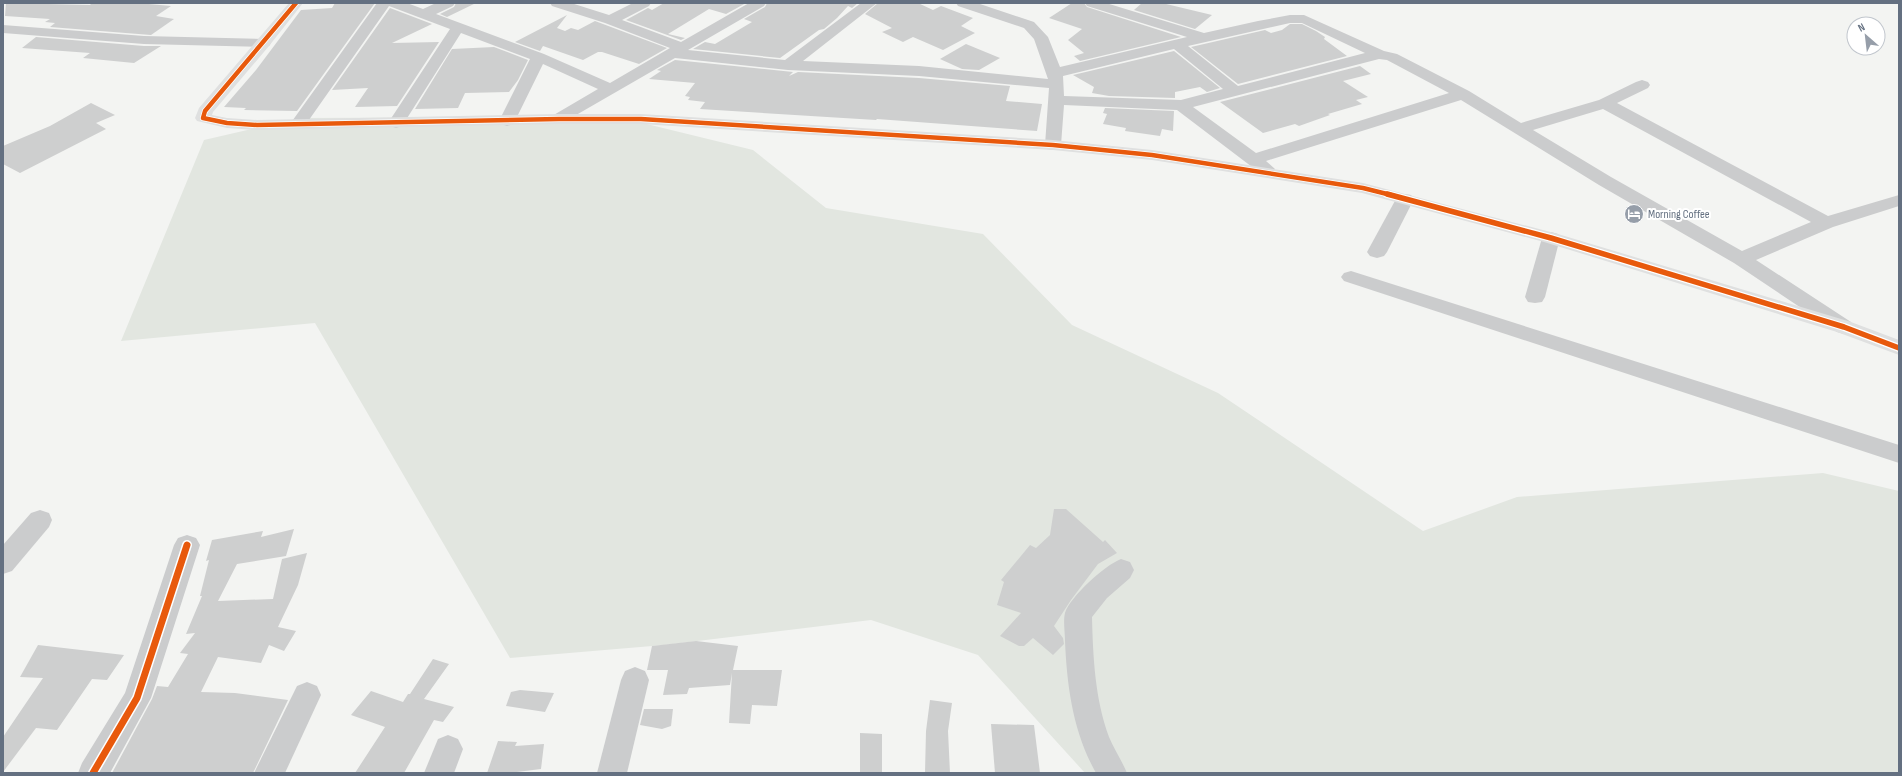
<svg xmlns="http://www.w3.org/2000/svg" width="1902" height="776" viewBox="0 0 1902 776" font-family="'Sofia Sans Condensed',sans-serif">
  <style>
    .green { fill: #e2e6e0 }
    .building { fill: #cecfcf }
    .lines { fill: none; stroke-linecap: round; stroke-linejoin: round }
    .street { fill: #cbcccd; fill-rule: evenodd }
    .secondary { fill: #dfe0e0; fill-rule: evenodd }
    .cycleway-far2-casing { stroke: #fff; stroke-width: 6 }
    .cycleway-far1-casing { stroke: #fff; stroke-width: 8 }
    .cycleway-casing { stroke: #fff; stroke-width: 10 }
    .cycleway-far2 { stroke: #e8590c; stroke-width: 4.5 }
    .cycleway-far1 { stroke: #e8590c; stroke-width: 5.5 }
    .cycleway { stroke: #e8590c; stroke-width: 7 }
    .labels { text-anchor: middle; stroke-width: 4; stroke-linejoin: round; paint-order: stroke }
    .poi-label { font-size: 12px; fill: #647081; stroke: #fff; text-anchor: start }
  </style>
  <rect width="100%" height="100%" fill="#f3f4f2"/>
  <!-- green -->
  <polygon class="green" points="618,117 753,150 826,208 983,234 1072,325 1218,393 1423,531 1517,497 1823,473 1899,491 1899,773 1085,773 978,655 871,620 664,645 510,658 315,323 121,341 204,140 299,118"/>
  <!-- building -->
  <g class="building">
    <polygon points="6,3 90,5 92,3 138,3 171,6 156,16 174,19 151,35 50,27 55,23 45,22 50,19 5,16"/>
    <polygon points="335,3 375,3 297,111 244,110 246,108 224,107 256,70 301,10 332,8"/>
    <polygon points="456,3 476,3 447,17 440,14 454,7"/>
    <polygon points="664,3 746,3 726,14 709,9 668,34 685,38 681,40 626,20 648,8 652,10"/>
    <polygon points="767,3 858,3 852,8 848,6 837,18 824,29 819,30 780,58 693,49 705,42 715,44 752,22 744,19 765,7"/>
    <polygon points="878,3 918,3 933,10 941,6 973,18 961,26 975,33 943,50 913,37 903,42 882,32 892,28 865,14"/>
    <polygon points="1072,3 1084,3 1087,7 1181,37 1080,61 1074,56 1084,53 1068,40 1082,29 1049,18"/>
    <polygon points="1142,3 1162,3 1212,15 1195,29 1134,10"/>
    <polygon points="390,8 432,24 392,43 439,42 397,106 355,107 368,88 332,90"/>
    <polygon points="567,15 557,28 565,31 571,28 578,30 595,21 667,48 639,64 602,52 598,52 583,60 543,46 540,51 515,42"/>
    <polygon points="1290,24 1302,24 1316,31 1325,37 1324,39 1347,56 1238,84 1191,47 1265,30 1271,33 1282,30"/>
    <polygon points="36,37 144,46 161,46 134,63 83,58 90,53 22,48"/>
    <polygon points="966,44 1000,58 979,70 962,69 940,59"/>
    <polygon points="494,47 528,60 518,80 509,92 465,93 458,108 415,109 452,49"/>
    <polygon points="1174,51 1220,88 1207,92 1200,87 1175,92 1175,98 1109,96 1092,93 1094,87 1073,75"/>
    <polygon points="675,60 793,72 789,76 798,72 919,78 1010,86 1006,101 1042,104 1037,131 877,119 876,120 700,109 705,102 688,100 690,97 685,96 695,83 649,79 661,71 657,70"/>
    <polygon points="1360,66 1371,74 1343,81 1368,97 1356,100 1362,104 1328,114 1330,115 1299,126 1295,124 1263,133 1220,102"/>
    <polygon points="91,103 115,115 96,123 106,129 20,173 3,164 3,146 50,126"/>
    <polygon points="1105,108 1174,111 1173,131 1162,129 1160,136 1125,131 1126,128 1103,124 1107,114 1103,113"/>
    <polygon points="1054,509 1066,509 1103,542 1105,540 1117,553 1098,564 1071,600 1054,626 1063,638 1064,644 1053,655 1033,638 1024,646 1019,646 1000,636 1021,613 997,605 1004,582 1001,580 1030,545 1036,548 1050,535"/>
    <polygon points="294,529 286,556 237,564 218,601 273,599 282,559 307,553 298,585 278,627 296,631 284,651 269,645 261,663 218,657 201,692 235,693 288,700 253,773 112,773 152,699 157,686 168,687 188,654 180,653 195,633 186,634 202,596 200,596 209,560 206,561 212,540 263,531 261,537"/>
    <polygon points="696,641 738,646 733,670 782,670 777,706 752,705 750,724 729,723 732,673 730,685 689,688 687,694 663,695 668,670 647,670 652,646"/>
    <polygon points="38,645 124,655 107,680 92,679 57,730 36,728 3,772 3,737 43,678 20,677"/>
    <polygon points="433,659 449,664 424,699 454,707 443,722 434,720 404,773 355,773 385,727 351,715 371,691 403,702 408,694 410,694"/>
    <polygon points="520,690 554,693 545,712 506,706 511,692"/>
    <polygon points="930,700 952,703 948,731 950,773 925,773 926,731"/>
    <polygon points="644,709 673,709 671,726 662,729 640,725"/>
    <polygon points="991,724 1034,725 1040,773 995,773"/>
    <polygon points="860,733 882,734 882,773 860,773"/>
    <polygon points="498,741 517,742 515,746 544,744 541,769 509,773 487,773"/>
  </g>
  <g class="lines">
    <!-- street -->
    <g class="street">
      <path d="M377,3h30l16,6 13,-6h19l-2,3 -17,8 108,40 66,29 60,-35 -65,-25 -53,-17 -2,-3h21l38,12 24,-12h18l-2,3 -27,14 59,22 68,-39h17l-2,3 -76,44 97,10 76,-57h16l-74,58 116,5 129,13 -14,-40 -10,-11 -66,-22 -2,-3h21l57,19 14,15 12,30 127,-30 -100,-31 -2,-3h21l98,30 54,-12 32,-6h14l80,36 13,3 72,37 52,32 78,-23 37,-18 6,-2 6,2 2,3 -2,3 -31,15 211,113 71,-21v11l-66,21 -77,33 95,62 3,5 -3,5 -7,2 -7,-2 -103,-69 -135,-78 -138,-85 -195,61 9,8 -3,4 -6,1 -6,-1 -83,-63 -113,-5 -3,40 -2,4 -6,1 -6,-1 -2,-4 4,-57 -130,-12 -131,-6 -113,-12 -111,64 -6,2 -6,-2 -2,-3 2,-3 46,-27 -55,-25 -28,57 -2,3 -6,2 -6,-2 -2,-3 31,-62 -69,-26 -57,90 -2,3 -6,2 -6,-2 -2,-3 62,-94 -61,-23 -85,121 -6,2 -6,-2 -2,-3zM1290,23h12l63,30 -127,33 -50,-40zM1174,49l49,40 -42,11 -117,-4 -1,-20zM1379,59l8,1 62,33 -193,60 -63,-46zM1603,109l208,113 -69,29 -131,-74 -78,-47z"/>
      <polygon points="3,25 144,36 264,39 269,40 271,43 269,46 264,47 144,44 3,33"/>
      <polygon points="1405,194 1411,195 1414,199 1387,252 1384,256 1377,258 1370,256 1367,252 1396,199 1399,195"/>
      <polygon points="1551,232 1558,234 1560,238 1545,297 1542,302 1535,303 1528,302 1525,297 1542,238 1544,234"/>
      <polygon points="1351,271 1899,445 1899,463 1344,281 1341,277 1344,273"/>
      <polygon points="40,510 49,513 52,520 49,527 12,571 3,574 3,545 31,513"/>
      <polygon points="187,535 196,538 200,545 151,698 110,773 78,773 82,763 125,693 174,545 178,538"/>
      <path d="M1121,559l9,3 4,8 -4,8 -23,20 -15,19c1,40 3,82 17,120 5,12 13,24 18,36h-31c-23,-41 -29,-86 -31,-132 0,-9 -2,-20 0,-28 5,-16 40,-48 56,-54z"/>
      <polygon points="635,667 645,671 649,680 627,773 597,773 621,680 625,671"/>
      <polygon points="307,682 317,686 321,695 285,773 254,773 297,686"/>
      <polygon points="448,735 458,739 463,749 454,773 424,773 438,739"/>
    </g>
    <!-- secondary -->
    <polygon class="secondary" points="289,3 303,3 269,46 213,112 212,115 227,118 257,120 559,114 641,114 1053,140 1152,150 1363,183 1558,234 1851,322 1899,340 1899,355 1837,332 1544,242 1362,193 1152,160 1053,150 641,124 559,124 257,130 227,128 197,121 195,118 199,108"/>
    <defs>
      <polyline id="cycleway-far2" points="296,3 205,111 203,118 227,123 257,125 559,119 641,119 1053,145 1152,155 1363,188 1391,195"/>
      <polyline id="cycleway-far1" points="1387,194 1551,238 1844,327 1899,348"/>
      <polyline id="cycleway" points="93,773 137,698 187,545"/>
    </defs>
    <!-- cycleway-far2 casing -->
    <use href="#cycleway-far2" class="cycleway-far2-casing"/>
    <!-- cycleway-far1 casing -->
    <use href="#cycleway-far1" class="cycleway-far1-casing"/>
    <!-- cycleway casing -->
    <use href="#cycleway" class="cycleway-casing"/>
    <!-- cycleway-far2 -->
    <use href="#cycleway-far2" class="cycleway-far2"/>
    <!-- cycleway-far1 -->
    <use href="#cycleway-far1" class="cycleway-far1"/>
    <!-- cycleway -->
    <use href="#cycleway" class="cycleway"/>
  </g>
  <!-- icons -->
  <defs>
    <symbol id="hotel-disc" viewBox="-11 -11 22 22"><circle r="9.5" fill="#969ea9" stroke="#fff"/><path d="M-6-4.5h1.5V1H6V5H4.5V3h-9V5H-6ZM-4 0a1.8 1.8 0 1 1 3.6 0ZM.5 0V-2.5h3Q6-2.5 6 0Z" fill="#fff"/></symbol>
  </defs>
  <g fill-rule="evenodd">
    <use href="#hotel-disc" x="1623" y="203" width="22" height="22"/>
  </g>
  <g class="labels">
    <!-- poi labels -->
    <g class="poi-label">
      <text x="1648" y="218">Morning Coffee</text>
    </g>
  </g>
  <!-- border -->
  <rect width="1902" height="776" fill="none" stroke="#647081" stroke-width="8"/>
  <!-- north arrow -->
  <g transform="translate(1866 36) rotate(332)"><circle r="19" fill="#ffffff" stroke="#c1c6cd"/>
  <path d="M0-3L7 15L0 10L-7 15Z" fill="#969ea9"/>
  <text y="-6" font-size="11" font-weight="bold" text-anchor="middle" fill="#647081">N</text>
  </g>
</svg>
